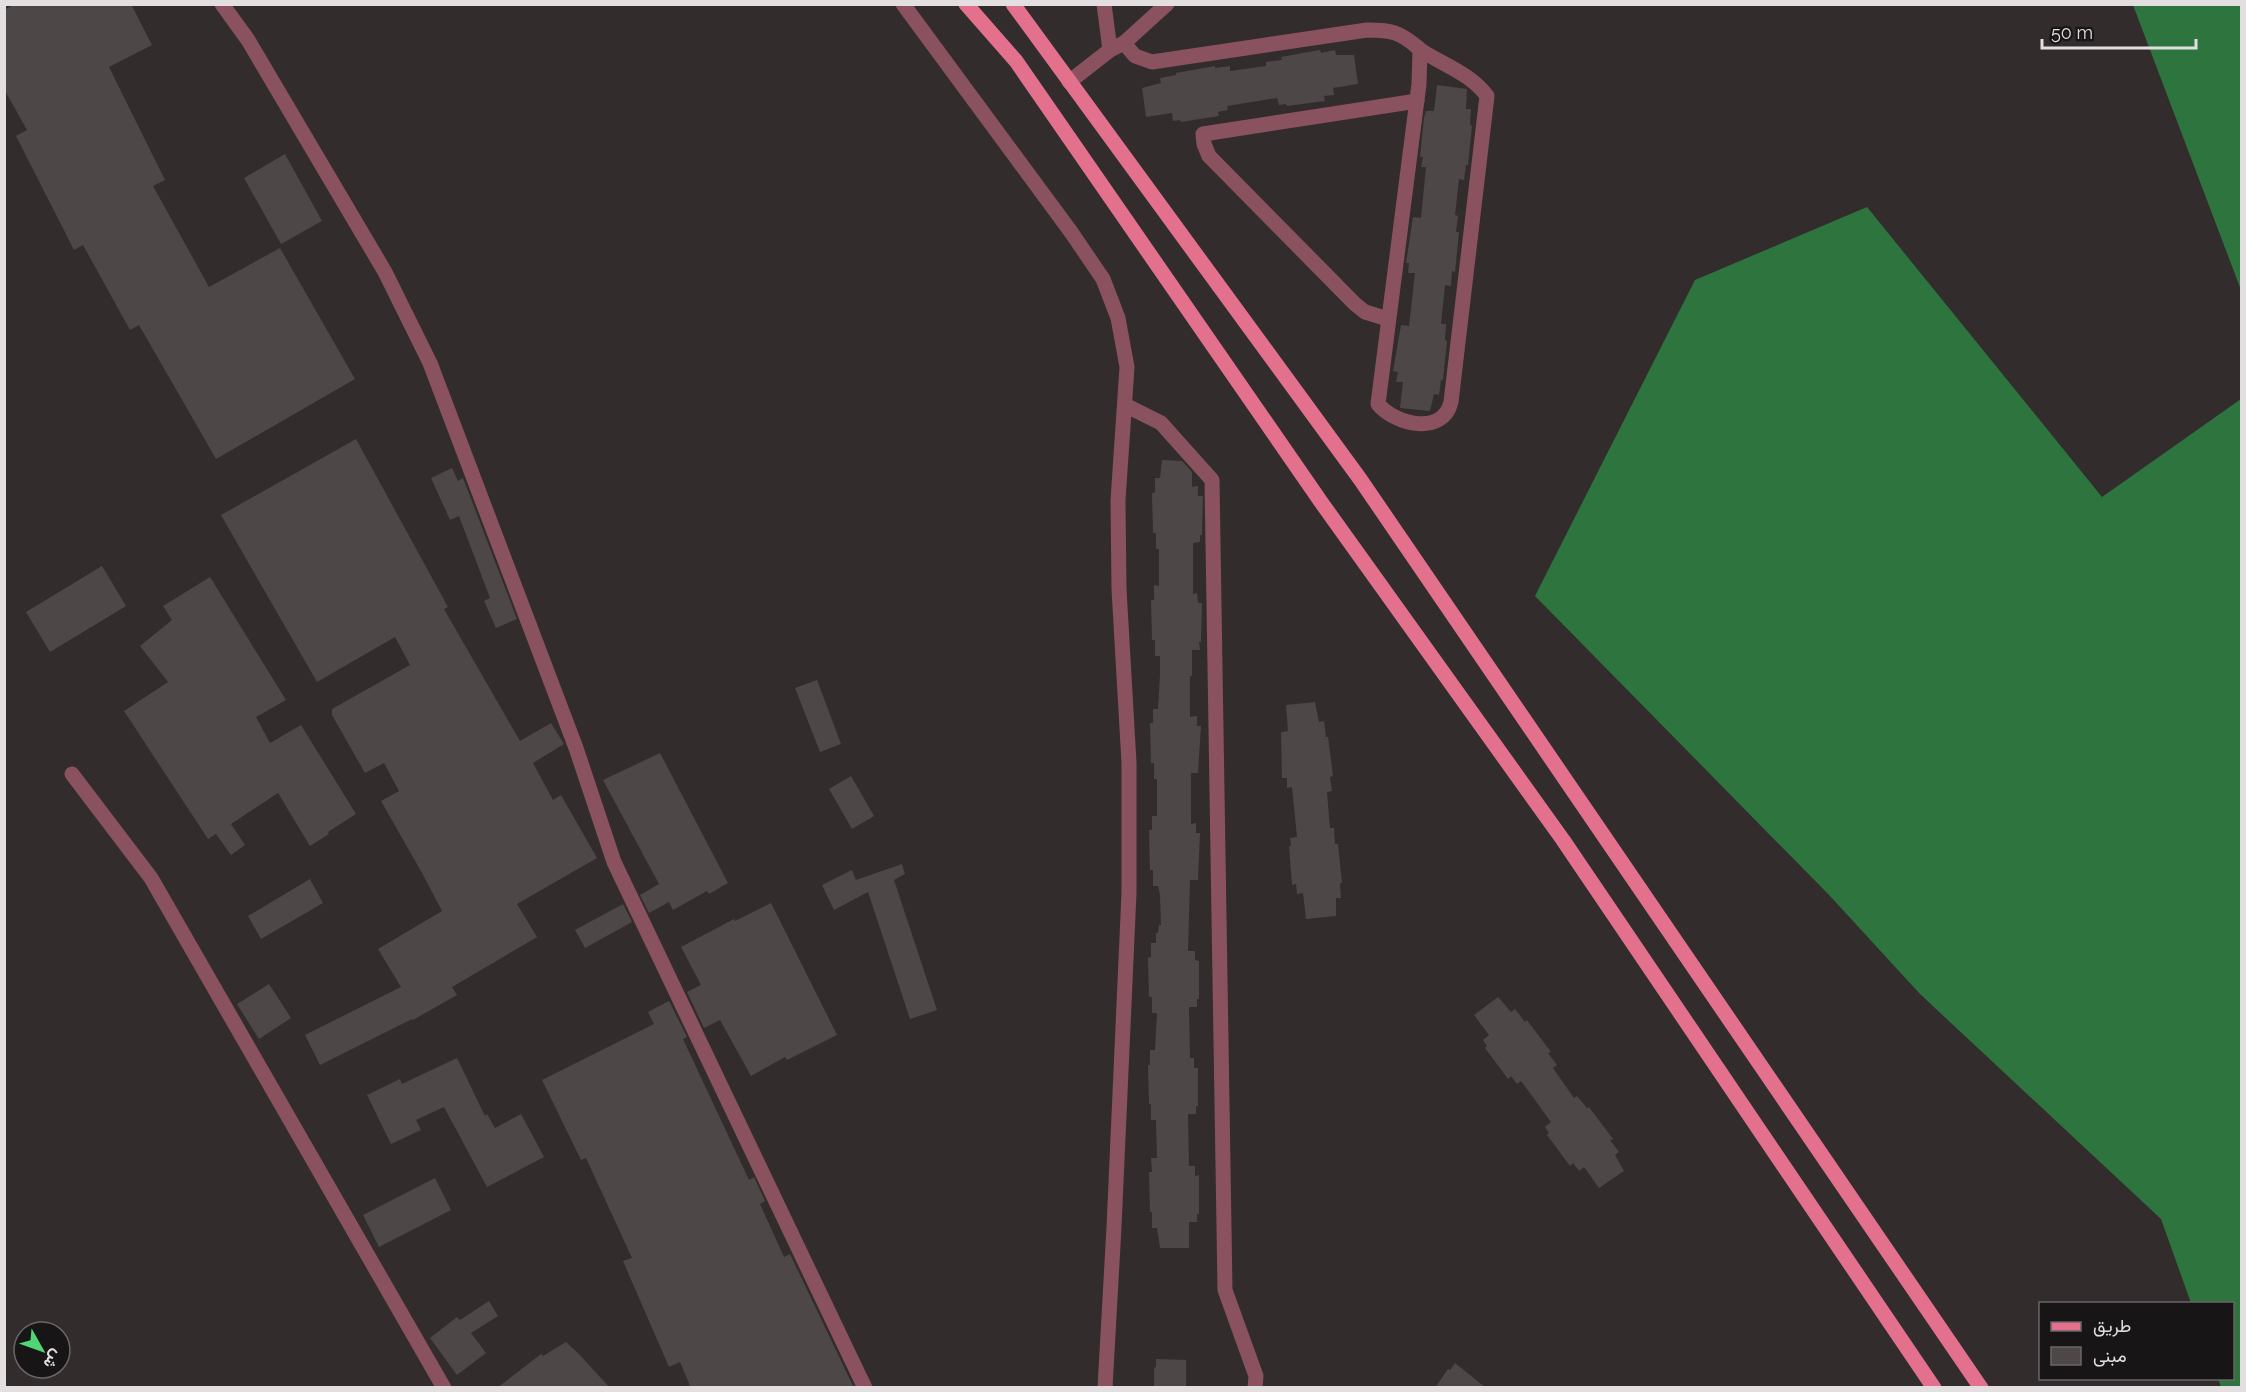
<svg xmlns="http://www.w3.org/2000/svg" width="2246" height="1392" viewBox="0 0 2246 1392" font-family="Raleway,Vazirmatn,sans-serif">
  <style>
    .forest { fill: #2d743f }
    .building { fill: #4e4748 }
    .lines { fill: none; stroke-linecap: round; stroke-linejoin: round }
    .minor { stroke: #8a525e; stroke-width: 15 }
    .major { stroke: #e3718e; stroke-width: 15 }
  </style>
  <rect width="100%" height="100%" fill="#322c2d"/>
  <!-- forest -->
  <g class="forest">
    <polygon points="2133,5 2241,5 2241,290"/>
    <polygon points="1867,207 2102,497 2241,399 2241,1387 2221,1387 2218,1379 2232,1378 2232,1304 2191,1303 2161,1219 1920,994 1830,896 1535,596 1695,280"/>
  </g>
  <!-- building -->
  <g class="building">
    <polygon points="15,4 131,4 152,45 109,67 165,180 153,186 209,287 280,248 355,379 216,459 139,325 130,330 83,245 74,250 16,136 27,130 4,89 4,10"/>
    <polygon points="1320,50 1321,53 1335,50 1336,55 1354,55 1358,84 1333,88 1334,95 1324,96 1325,101 1287,106 1286,104 1279,105 1277,98 1227,106 1228,110 1218,112 1219,116 1181,122 1180,120 1173,121 1172,113 1146,117 1142,88 1161,83 1160,78 1176,75 1176,73 1215,66 1215,68 1230,66 1230,71 1266,66 1266,62 1282,60 1281,57"/>
    <polygon points="1437,85 1467,89 1466,109 1471,109 1470,125 1472,126 1468,165 1466,165 1464,180 1459,179 1455,215 1458,216 1456,232 1459,232 1455,272 1452,271 1451,286 1445,285 1441,324 1446,324 1445,340 1447,341 1443,380 1441,380 1439,395 1434,394 1430,411 1400,408 1403,382 1396,382 1398,372 1393,371 1401,325 1409,326 1415,273 1408,273 1409,263 1406,263 1413,217 1421,218 1426,167 1421,167 1423,157 1420,157 1424,118 1426,111 1434,111"/>
    <polygon points="285,154 322,221 281,244 244,178"/>
    <polygon points="356,439 448,607 444,609 520,741 551,723 564,744 533,763 553,800 561,795 597,858 517,904 537,937 452,987 457,995 413,1020 412,1019 320,1065 305,1035 401,987 378,949 442,911 422,873 381,801 399,791 384,763 365,773 332,715 332,709 410,665 395,637 317,682 221,515"/>
    <polygon points="1162,460 1182,461 1192,472 1192,487 1198,486 1198,496 1203,496 1202,535 1200,535 1200,542 1193,543 1193,594 1197,593 1198,603 1202,603 1201,642 1199,642 1200,650 1192,650 1192,676 1190,676 1190,717 1197,716 1197,726 1201,726 1198,773 1191,773 1191,824 1196,823 1196,833 1200,833 1198,880 1190,880 1188,951 1195,951 1195,960 1199,961 1199,999 1197,999 1197,1007 1189,1007 1190,1058 1194,1058 1194,1068 1198,1068 1198,1106 1196,1106 1196,1114 1188,1114 1189,1166 1195,1166 1195,1176 1199,1175 1199,1214 1197,1214 1197,1222 1189,1222 1189,1248 1160,1248 1157,1228 1152,1228 1152,1212 1150,1212 1149,1172 1152,1172 1151,1158 1157,1158 1156,1120 1151,1120 1151,1104 1149,1104 1148,1065 1150,1065 1150,1050 1155,1050 1157,1013 1152,1013 1152,997 1149,997 1148,957 1151,958 1151,943 1156,943 1156,933 1158,933 1159,925 1161,925 1160,895 1158,886 1153,886 1153,870 1150,870 1149,830 1152,830 1152,816 1157,816 1157,779 1154,779 1154,763 1151,763 1150,723 1153,723 1153,709 1158,709 1160,675 1160,656 1155,656 1155,640 1152,640 1151,600 1154,600 1154,585 1159,586 1159,549 1156,549 1156,533 1153,533 1152,493 1155,493 1155,478 1160,478"/>
    <polygon points="452,468 458,481 463,478 517,619 496,628 484,601 490,598 459,516 450,520 431,478"/>
    <polygon points="102,566 126,606 50,652 26,612"/>
    <polygon points="210,577 286,700 256,717 270,743 301,725 356,814 328,832 329,834 310,846 278,793 231,824 245,845 231,855 216,834 208,839 124,711 168,682 140,646 172,620 163,606"/>
    <polygon points="817,680 841,744 820,752 795,688"/>
    <polygon points="1315,702 1319,722 1324,721 1326,737 1328,737 1333,776 1330,777 1332,791 1327,792 1330,828 1334,828 1335,844 1338,844 1342,883 1340,883 1341,898 1336,898 1336,916 1306,919 1303,893 1297,894 1296,884 1292,885 1289,846 1291,846 1290,838 1297,837 1292,787 1287,788 1287,778 1282,778 1281,732 1288,731 1286,705"/>
    <polygon points="660,753 728,883 709,894 707,891 673,910 669,902 649,913 640,895 659,884 603,780"/>
    <polygon points="851,776 874,816 852,829 829,789"/>
    <polygon points="902,864 905,874 894,880 937,1010 910,1019 868,892 834,910 822,885 852,870 856,880"/>
    <polygon points="310,879 323,903 261,939 248,916"/>
    <polygon points="771,903 837,1035 787,1060 785,1057 751,1076 720,1020 704,1028 687,992 701,985 681,947 734,919 735,921"/>
    <polygon points="623,904 632,922 585,948 575,930"/>
    <polygon points="269,984 291,1018 259,1039 237,1004"/>
    <polygon points="1498,997 1511,1012 1515,1009 1525,1022 1527,1020 1551,1052 1548,1053 1557,1065 1553,1068 1574,1098 1577,1096 1587,1108 1589,1107 1613,1139 1610,1140 1619,1152 1615,1155 1624,1171 1599,1188 1584,1167 1579,1171 1573,1163 1570,1166 1547,1135 1549,1133 1545,1127 1551,1122 1521,1081 1517,1084 1511,1076 1508,1079 1485,1048 1487,1046 1483,1040 1489,1035 1474,1015"/>
    <polygon points="669,1001 687,1037 683,1039 749,1180 754,1177 765,1201 760,1204 784,1257 790,1254 854,1388 691,1388 680,1362 669,1367 623,1261 632,1258 586,1158 581,1160 542,1080 654,1024 648,1012"/>
    <polygon points="457,1058 485,1116 487,1114 495,1128 521,1114 544,1157 487,1187 444,1107 416,1120 421,1130 391,1144 367,1095 400,1079 402,1084"/>
    <polygon points="435,1178 451,1210 379,1247 363,1215"/>
    <polygon points="489,1301 498,1316 471,1333 486,1353 457,1375 430,1338 457,1317 460,1320"/>
    <polygon points="566,1342 579,1354 610,1388 497,1388 541,1354 543,1356"/>
    <polygon points="1156,1359 1186,1360 1186,1388 1154,1388 1154,1368 1156,1367"/>
    <polygon points="1455,1363 1486,1388 1435,1388 1448,1369 1450,1370"/>
  </g>
  <g class="lines">
    <!-- minor -->
    <g class="minor">
      <polyline points="222,4 248,40 385,272 430,363 576,748 614,862 865,1388"/>
      <polyline points="903,4 1071,232 1103,279 1118,318 1127,367 1118,500 1119,589 1129,763 1129,893 1114,1227 1105,1388"/>
      <polyline points="1104,4 1110,50"/>
      <path d="M1124,43l11,13 17,6 215,-32c9,0 20,0 28,3 12,4 18,11 27,18 22,14 49,23 65,45l-36,306c-8,34 -56,23 -73,2l41,-320 1,-34"/>
      <polyline points="1069,82 1110,50 1124,43 1167,4"/>
      <polyline points="1388,319 1365,312 1355,304 1209,156 1204,144 1203,134 1417,101"/>
      <polyline points="1125,405 1161,423 1212,480 1225,1290 1256,1376 1255,1388"/>
      <polyline points="72,774 151,878 444,1388"/>
    </g>
    <!-- major -->
    <g class="major">
      <polyline points="966,4 1016,61 1321,502 1563,840 1934,1388"/>
      <polyline points="1013,4 1360,479 1981,1388"/>
    </g>
  </g>
  <!-- border -->
  <rect width="2246" height="1392" fill="none" stroke="#e3dfe0" stroke-width="12"/>
  <!-- legend -->
  <rect x="2039" y="1302" width="195" height="78" fill="#181516" stroke="#696667" stroke-width="1.5"/>
  <rect x="2051" y="1322" width="30" height="9" fill="#e3718e" stroke="#696667" stroke-width="1.5"/>
  <text x="2093" y="1332" font-size="18" fill="#e3dfe0">طريق</text>
  <rect x="2051" y="1347" width="30" height="18" fill="#4e4748" stroke="#696667" stroke-width="1.5"/>
  <text x="2093" y="1362" font-size="18" fill="#e3dfe0">مبنى</text>
  <!-- north arrow -->
  <g transform="translate(42 1350) rotate(130)"><circle r="28" fill="#181516" stroke="#696667" stroke-width="1.5"/>
  <path d="M0-4.5L10 22L0 15L-10 22Z" fill="#50d674"/>
  <text y="-9" font-size="16" font-weight="bold" text-anchor="middle" fill="#e3dfe0">ش</text>
  </g>
  <!-- scale -->
  <path d="M2042 39v9h154v-9" fill="none" stroke="#e3dfe0" stroke-width="3"/>
  <text x="2051" y="39" font-size="18" fill="#e3dfe0" stroke="#181516" stroke-width="4.5" paint-order="stroke">50 m</text>
</svg>
